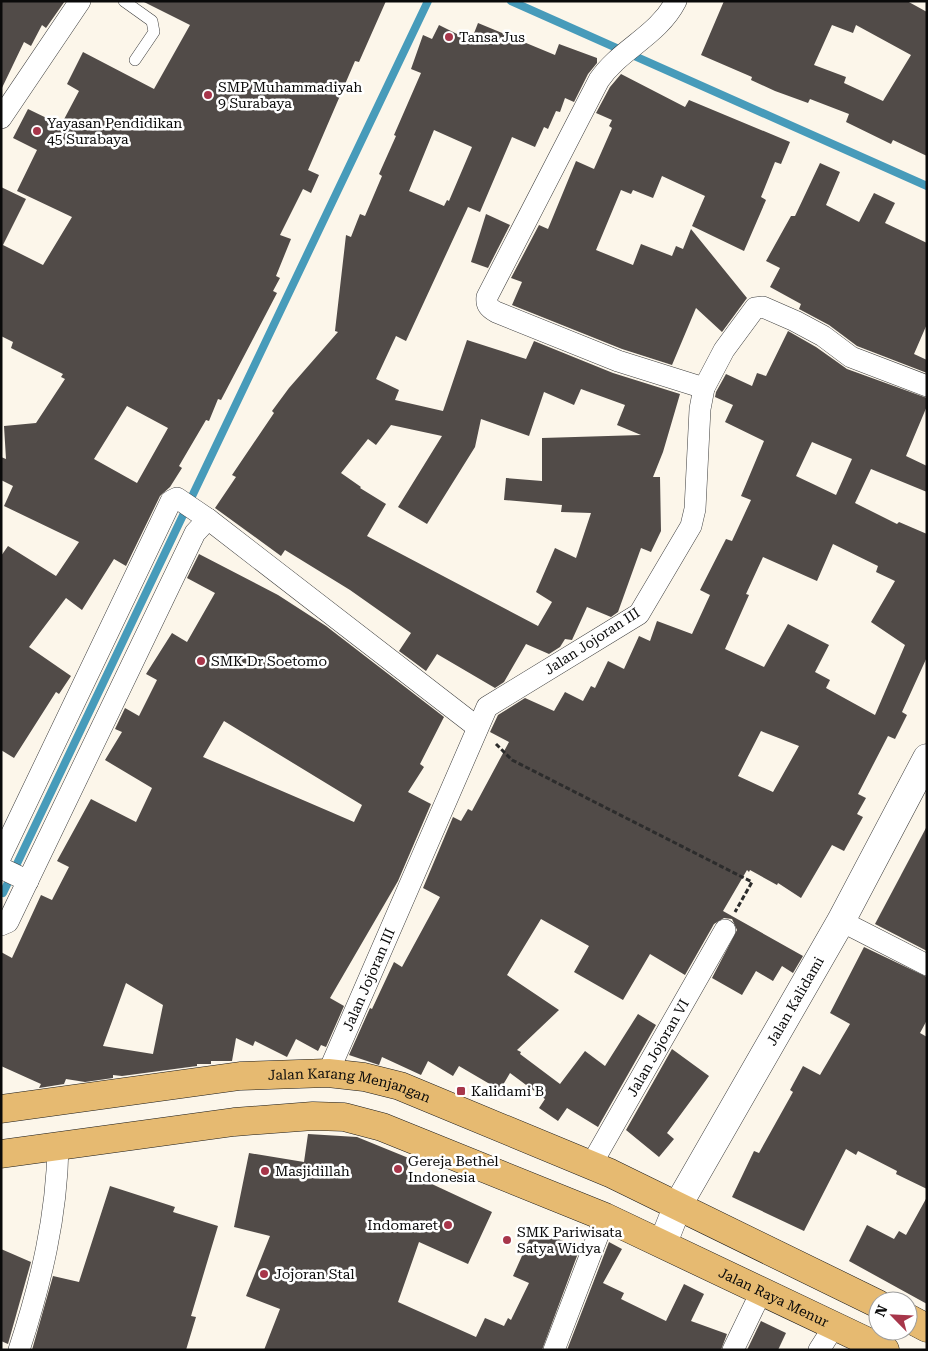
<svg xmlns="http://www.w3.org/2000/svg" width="928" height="1351" viewBox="0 0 928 1351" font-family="'Roboto Serif',serif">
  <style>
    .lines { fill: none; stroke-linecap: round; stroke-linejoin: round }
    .stream { stroke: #479bba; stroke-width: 8 }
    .building { fill: #514b48; fill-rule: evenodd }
    .service-casing { stroke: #3d3d3d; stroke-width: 12 }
    .minor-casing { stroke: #3d3d3d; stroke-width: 22 }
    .tertiary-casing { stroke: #3d3d3d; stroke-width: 29 }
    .primary-casing { stroke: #1b1b1b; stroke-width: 29 }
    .path { stroke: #2c2c2c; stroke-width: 3; stroke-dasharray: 5 2.5; stroke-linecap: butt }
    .service { stroke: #fff; stroke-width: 11 }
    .minor { stroke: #fff; stroke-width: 21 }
    .tertiary { stroke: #fff; stroke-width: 28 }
    .primary { stroke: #e6ba71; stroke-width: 28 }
    .poi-dot { fill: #a7364a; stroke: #fff; stroke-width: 2 }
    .labels { text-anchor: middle; stroke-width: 5; stroke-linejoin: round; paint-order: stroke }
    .poi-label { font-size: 14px; fill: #0a0a0a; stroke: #fff; text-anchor: start }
    .street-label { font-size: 14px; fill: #0a0a0a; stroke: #fff }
  </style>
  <rect width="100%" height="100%" fill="#fcf6ea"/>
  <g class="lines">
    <!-- stream -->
    <g class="stream">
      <polyline points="511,1 927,186"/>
      <polyline points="1,892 3,893 428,1"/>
    </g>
  </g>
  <!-- building -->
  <g class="building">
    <polygon points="1,1 65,1 46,28 42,25 31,46 24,42 1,90"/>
    <path d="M142,1h244l-27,61 -4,-1 -47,109 11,5 -8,18 -8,-4 -23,46 11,4 -15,37 4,2 -7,13 4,2 -56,107 -3,-1 -9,22 -3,-1 -27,46 3,2 -12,19 -10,9 -34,70 -12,-7 -32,51 -16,-12 -37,49 42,29 -12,18 -3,-2 -42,66 -13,-8v-194l7,-10 48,30 23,-34 -75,-36 9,-20 -12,-6v-23l5,2 -2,-33 32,-3 29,-44 -4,-2 2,-3 -52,-26 2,-6 -12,-6v-149l25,12 -23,46 40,20 29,-48 -55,-26 20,-41 -24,-12 15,-29 33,16 18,-34 -12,-7 16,-32 71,37 36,-64zM127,406l41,22 -31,55 -43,-24z"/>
    <path d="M724,1h183l20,11v144l-34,-16 -2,4 -45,-22 3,-8 -39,-15 -2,4 -33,-12 -24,-11 1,-3 -51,-22zM832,25l21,8 3,-8 55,30 -28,46 -39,-18 2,-6 -32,-12z"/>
    <path d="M478,23l77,32 4,-11 38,14v5l-9,11 -14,28 -9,-4 -5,14 -4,-1 -8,18 -4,-2 -9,20 -23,-10 -32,75 -12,-5 -62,134 -10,-5 -20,43 23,11 -4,10 48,11 24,-71 59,19 8,-18 79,32 67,21 -17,58 -10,25h7l1,54 -10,21 -10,-4 -23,64 -7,5 -24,-10 -15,33 -7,-1 -5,8 -11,7 -23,-10 -22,38 -9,6 -58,-34 -11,17 -27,-20 12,-18 -61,-43 -65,-40 -4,6 -66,-48 21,-31 -4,-2 42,-62 -2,-2 17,-23 49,-56 -3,-1 11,-96 5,2 9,-23 5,2 17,-40 -3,-2 17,-38 -2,-1 27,-62 -10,-4 12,-34 9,4 7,-14 32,16zM434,130l38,17 -23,54 -2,-1 -3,6 -35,-15zM581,389l44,16 -8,20 24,10 -99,3v43l-36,-3 -2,22 58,5 -1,7 30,1 -15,45 -21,-10 -19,44 16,10 -14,24 -171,-90 19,-32 -26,-16 1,-1 -20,-14 27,-34 8,6 15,-20 51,11 -44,71 29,17 48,-77 6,-28 48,17 15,-44 30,13z"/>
    <polygon points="621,74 685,107 689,100 790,142 781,164 775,162 761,197 766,200 744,251 692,226 705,196 662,176 653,198 633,190 631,194 621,190 596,250 633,265 641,244 672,256 676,246 683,249 691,229 747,298 722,332 696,308 672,365 622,349 512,305 522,282 511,278 539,225 548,229 576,161 594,169 612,128 609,126 612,120 596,113 610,87"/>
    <polygon points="820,163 840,172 826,205 859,222 874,193 895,203 885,223 927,243 927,324 914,354 927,360 927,373 857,346 829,325 799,309 801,304 770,287 780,268 766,261 791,216 795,216"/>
    <polygon points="486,214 510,225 488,268 471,262"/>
    <path d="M788,331l28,16 31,22 80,29v8l-21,50 21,10v26l-56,-23 -16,34 42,21 2,-2 28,12v123l-25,55 5,3 -12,24 -7,-3 -30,58 8,4 -9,16 6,3 -19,34 -12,-6 -31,53 -23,-15 -1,2 -27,-15 -1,2 -2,-2 -24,41 80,45 -10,17 -11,-7 -9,15 -17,-10 -14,24 -30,-17 25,-48 -5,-11 -8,-1 -10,6 -29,51 -35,-21 -27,46 -49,-28 15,-26 -48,-27 -34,56 52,35 -42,40 4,2 -1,2 40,30 25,-33 20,15 33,-52 18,11 -58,102 -31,-19 -9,13 -19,-13 6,-9 -35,-26 -10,17 -41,-24 -6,10 -25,-15 -7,14 -39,-18 -3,8 -30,-10 21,-47 2,1 22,-47 8,5 38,-70 -17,-9 30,-71 8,4 7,-12 4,2 37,-69 -19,-10 8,-17 27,-17 29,13 11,-19 18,9 8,-15 4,2 13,-27 16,8 15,-33 11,5 7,-20 35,13 18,-39 -10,-5 26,-51 6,2 19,-41 -10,-4 23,-55 -39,-19 8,-17 -18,-8 1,-5 10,-18 26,12 5,-13 9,3zM812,442l40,17 -16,36 -40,-19zM833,544l45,22 -2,6 19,9 -24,41 34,23 -30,70 -49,-27 4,-8 -15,-8 14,-27 -41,-21 -24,43 -39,-18 24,-54 -3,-1 17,-37 54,24zM761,731l38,15 -26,46 -35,-16z"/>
    <path d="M199,554l79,41 48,31 118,91 -24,47 4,3 -16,25 23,12 -33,77 -68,117 14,8 -18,41 -5,-2 -3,6 -22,-12 -9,18 -32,-16 -2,5 -17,-8 -4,23h-21v3h-14v2l-75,10 -9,-1v3l-28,4 -19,-3 -2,5 -25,4 2,-4 -40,-18v-114l11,6 29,-63 11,5 17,-33 -12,-6 34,-62 45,23 16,-34 -47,-28 17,-28 -7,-3 10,-21 14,8 18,-36 -11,-6 26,-41 15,9 28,-49 -28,-15zM224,721l138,84 -8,17 -151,-65zM126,983l37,22 -10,49 -50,-8z"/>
    <polygon points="927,826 927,951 875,924"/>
    <polygon points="864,947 927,977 927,1020 920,1033 927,1037 927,1189 896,1174 897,1171 858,1151 856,1155 846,1149 804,1231 732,1197 754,1151 759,1153 793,1092 790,1090 803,1066 820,1075 850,1024 830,1013"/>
    <polygon points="672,1049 709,1076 667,1133 674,1139 659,1157 626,1130"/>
    <polygon points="308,1134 357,1137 411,1159 406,1172 492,1212 468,1264 419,1242 398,1302 476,1337 485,1318 504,1326 508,1318 511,1320 529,1283 513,1276 534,1229 580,1248 542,1350 264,1350 280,1309 246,1296 270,1236 234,1227 249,1153 304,1162"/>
    <polygon points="110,1186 175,1207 173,1212 218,1226 191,1316 196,1317 186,1350 32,1350 53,1276 79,1282"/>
    <polygon points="927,1197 927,1304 849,1261 867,1225 894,1239 899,1231 906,1235"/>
    <polygon points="609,1242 622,1249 603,1283 624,1293 621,1299 666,1321 684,1284 704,1294 691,1321 727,1334 721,1350 567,1350"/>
    <polygon points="1,1249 31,1262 8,1344 1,1341"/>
    <polygon points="761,1321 786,1333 778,1350 747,1350"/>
  </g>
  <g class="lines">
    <defs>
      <polyline id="service" points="124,1 152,21 154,32 135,60"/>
      <g id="minor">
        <path d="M676,1c-18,35 -56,48 -77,79l-112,217c-1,8 2,11 9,15l122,49 86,27"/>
        <polyline points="1,118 80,1"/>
        <polyline points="1,856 171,501 177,498 208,519"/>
        <polyline points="1,868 28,881"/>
        <polyline points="841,921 927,965"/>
        <polyline points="1,925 8,922 195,533 208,519 477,727"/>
        <path id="s1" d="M328,1073l159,-366 152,-93 52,-88 4,-17 5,-100 4,-21 20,-38 31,-42 8,-1 32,14 28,15 28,21 76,29"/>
        <path id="s2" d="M591,1165l134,-235"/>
        <path d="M19,1350c22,-67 38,-134 39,-204"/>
        <polyline points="554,1350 605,1217"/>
        <polyline points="733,1350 762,1290"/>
        <polyline points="819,1350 835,1325"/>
      </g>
      <g id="tertiary">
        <path id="s3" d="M663,1243l15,-38 163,-284 86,-163"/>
      </g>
      <g id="primary">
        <path id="s4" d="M1,1109l239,-33 88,-3 36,4 36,9 210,87 268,131"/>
        <path id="s5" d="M1,1154l233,-32 79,-6 31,1 38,10 223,90 280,133"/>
        <polyline points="908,1318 927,1328"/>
      </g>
    </defs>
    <!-- service casing -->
    <use href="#service" class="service-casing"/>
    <!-- minor casing -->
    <use href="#minor" class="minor-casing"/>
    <!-- tertiary casing -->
    <use href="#tertiary" class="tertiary-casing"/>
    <!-- primary casing -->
    <use href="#primary" class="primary-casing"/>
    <!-- path -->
    <polyline class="path" points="496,744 512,760 752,882 735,912"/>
    <!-- service -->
    <use href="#service" class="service"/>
    <!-- minor -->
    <use href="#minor" class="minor"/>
    <!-- tertiary -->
    <use href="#tertiary" class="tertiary"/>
    <!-- primary -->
    <use href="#primary" class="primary"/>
  </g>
  <!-- markers -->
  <g class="poi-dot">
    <circle cx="449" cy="37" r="5"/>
    <circle cx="208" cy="95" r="5"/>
    <circle cx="37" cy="131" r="5"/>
    <circle cx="201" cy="661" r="5"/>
    <rect x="456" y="1086" width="10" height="10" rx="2.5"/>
    <circle cx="398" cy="1169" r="5"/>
    <circle cx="265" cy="1171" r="5"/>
    <circle cx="448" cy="1225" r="5"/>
    <circle cx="507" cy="1240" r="5"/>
    <circle cx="264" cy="1274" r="5"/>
  </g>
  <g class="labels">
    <!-- poi labels -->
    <g class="poi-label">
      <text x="459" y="42">Tansa Jus</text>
      <text x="218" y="92">SMP Muhammadiyah<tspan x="218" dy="16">9 Surabaya</tspan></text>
      <text x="47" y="128">Yayasan Pendidikan<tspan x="47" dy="16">45 Surabaya</tspan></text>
      <text x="211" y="666">SMK Dr Soetomo</text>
      <text x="471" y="1096">Kalidami B</text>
      <text x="408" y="1166">Gereja Bethel<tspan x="408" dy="16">Indonesia</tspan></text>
      <text x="275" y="1176">Masjidillah</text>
      <text x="438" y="1230" text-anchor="end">Indomaret</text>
      <text x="517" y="1237">SMK Pariwisata<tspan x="517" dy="16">Satya Widya</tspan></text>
      <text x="274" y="1279">Jojoran Stal</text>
    </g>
    <!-- street labels -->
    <g class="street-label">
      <text transform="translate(592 641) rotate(-33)" y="5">Jalan Jojoran III</text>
      <text dy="5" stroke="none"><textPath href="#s1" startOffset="102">Jalan Jojoran III</textPath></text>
      <text dy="5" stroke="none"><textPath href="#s3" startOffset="276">Jalan Kalidami</textPath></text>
      <text dy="5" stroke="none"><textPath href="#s2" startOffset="135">Jalan Jojoran VI</textPath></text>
      <text dy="5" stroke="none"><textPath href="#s4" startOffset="352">Jalan Karang Menjangan</textPath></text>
      <text dy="5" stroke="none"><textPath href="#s5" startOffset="812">Jalan Raya Menur</textPath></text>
    </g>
  </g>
  <!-- border -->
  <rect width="928" height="1351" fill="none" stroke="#0a0a0a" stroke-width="5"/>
  <!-- north arrow -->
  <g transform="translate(893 1316) rotate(294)"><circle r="24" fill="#ffffff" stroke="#9d9d9d"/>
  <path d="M0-4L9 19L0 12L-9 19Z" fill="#a7364a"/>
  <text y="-8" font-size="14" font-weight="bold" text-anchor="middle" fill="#0a0a0a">N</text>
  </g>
</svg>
